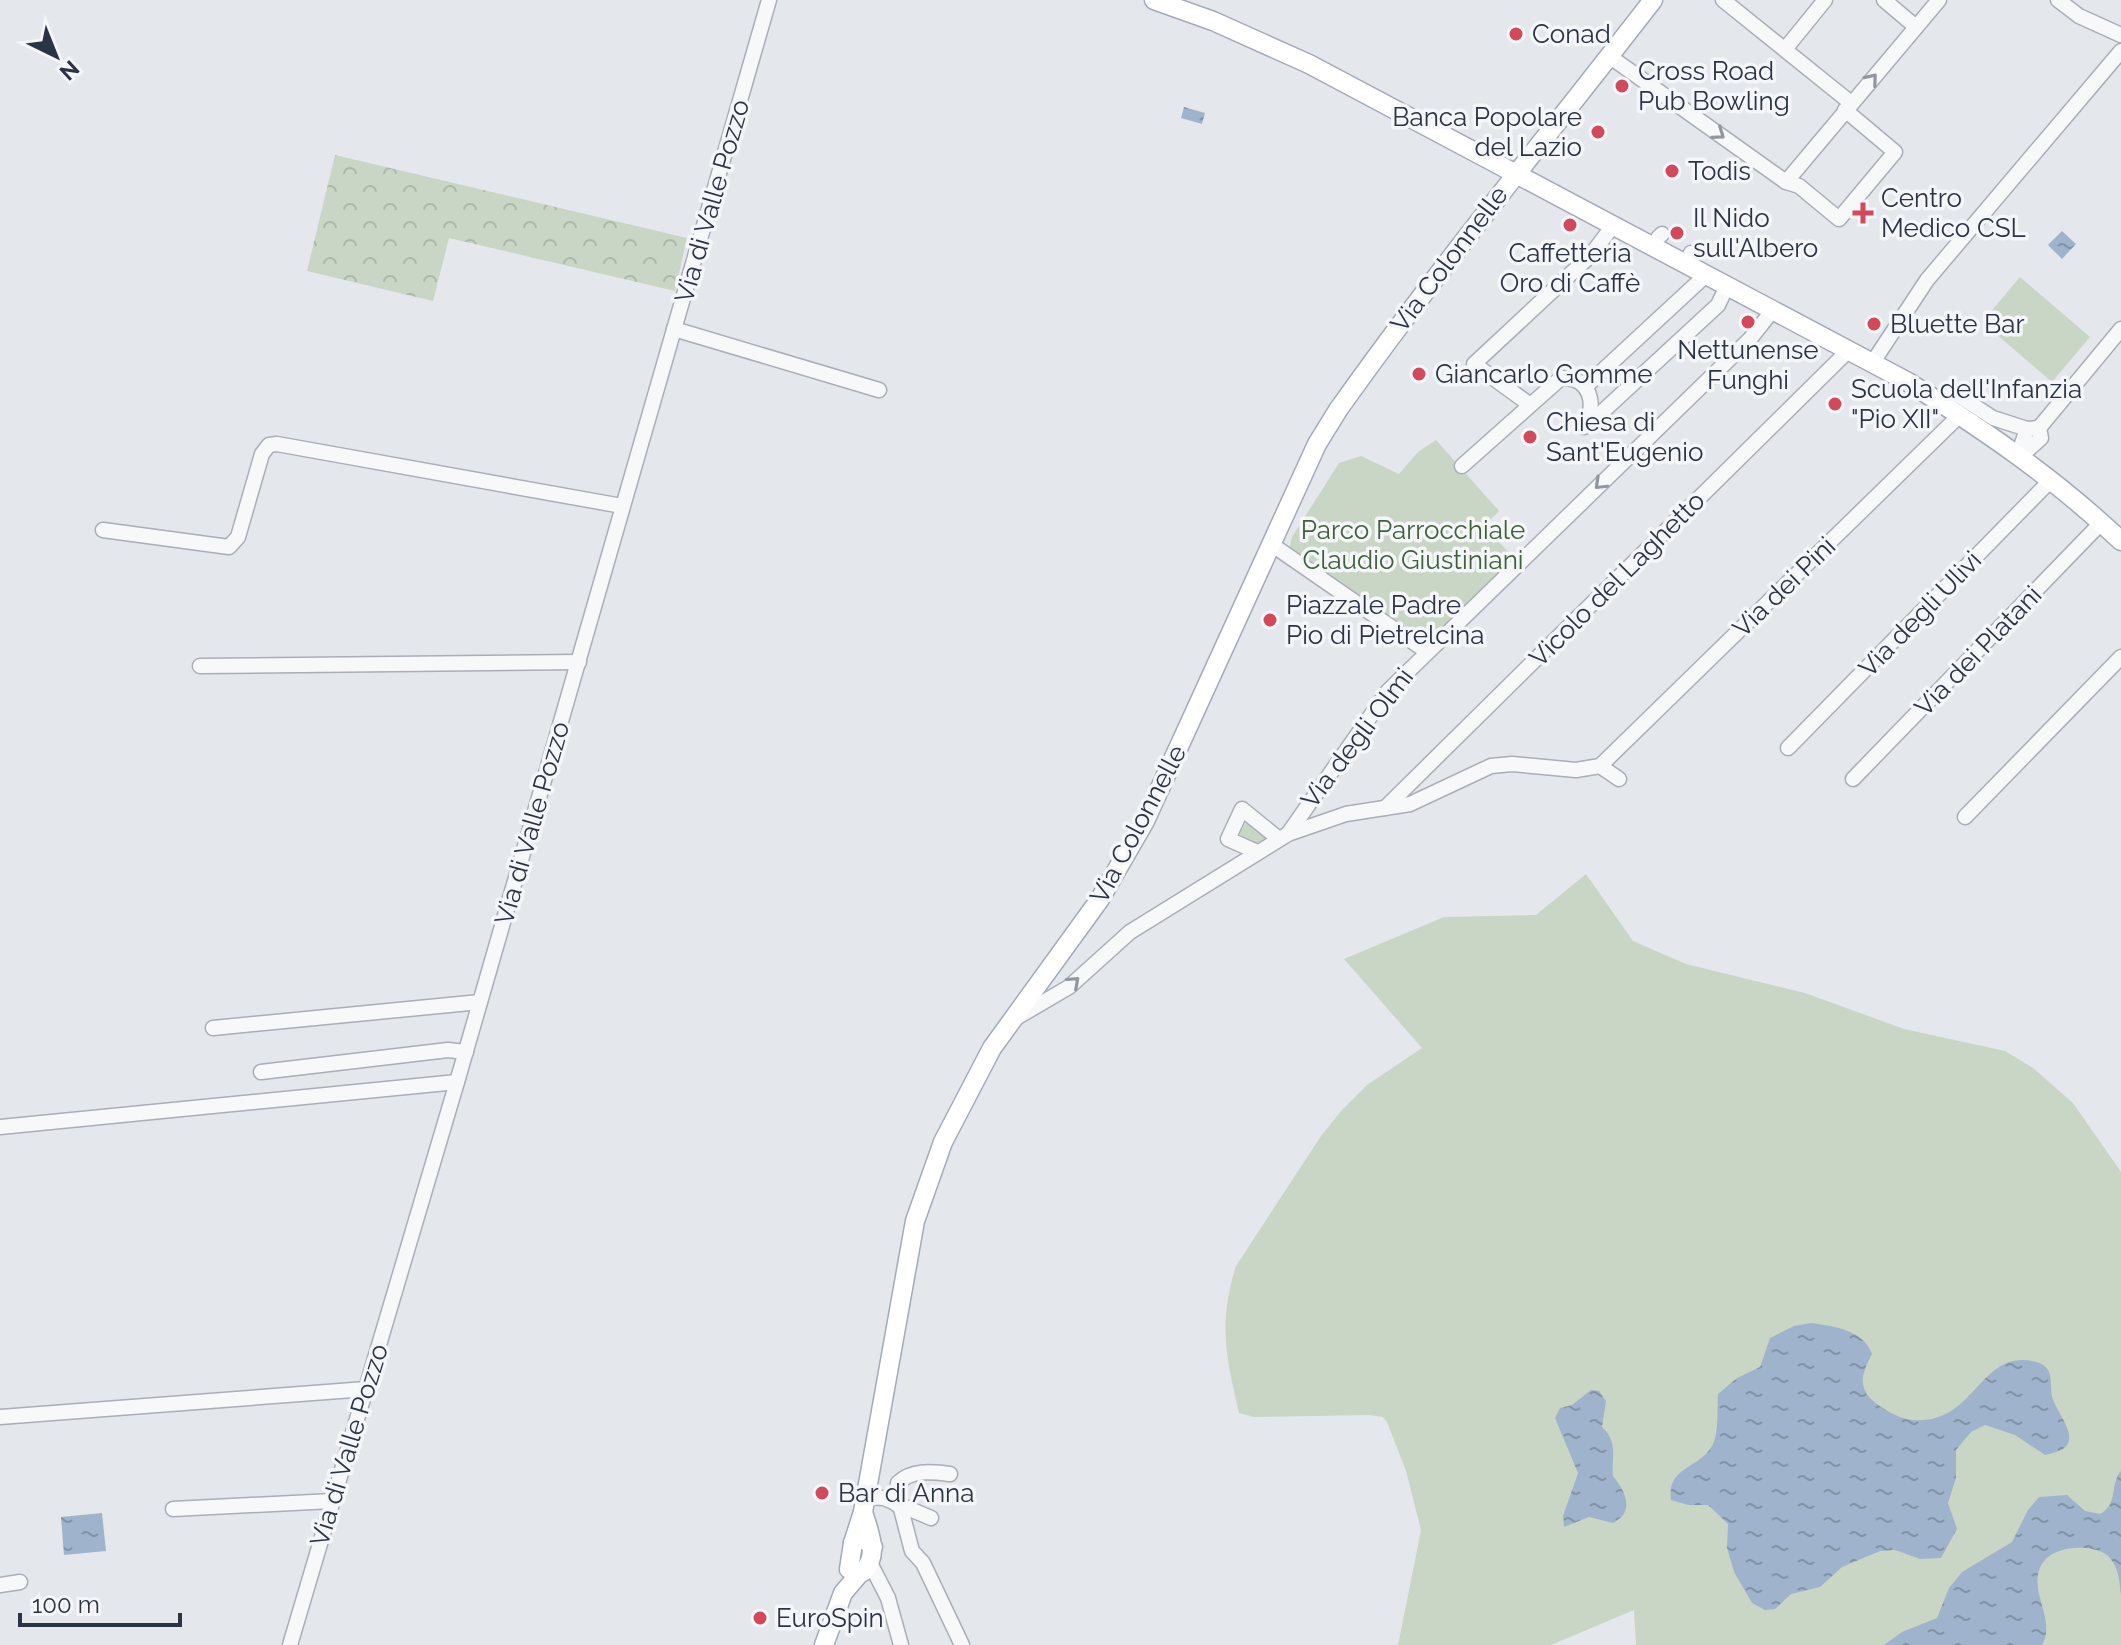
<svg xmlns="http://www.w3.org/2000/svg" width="2121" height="1645" viewBox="0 0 2121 1645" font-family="Raleway,sans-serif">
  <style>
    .green { fill: #c9d6c5 }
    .forest { fill: url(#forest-crowns) }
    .water { fill: url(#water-ripples) }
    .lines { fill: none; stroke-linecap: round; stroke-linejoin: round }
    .minor-casing { stroke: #a9aeb7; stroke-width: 17 }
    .major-casing { stroke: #a3abb8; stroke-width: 21 }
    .minor { stroke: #f7f8fa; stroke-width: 14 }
    .major { stroke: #fff; stroke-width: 18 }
    .oneway { stroke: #9196a0 }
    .poi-dot { fill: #d1495b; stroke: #f4f6f9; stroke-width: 3 }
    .labels { text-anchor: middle; stroke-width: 7; stroke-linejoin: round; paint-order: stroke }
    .poi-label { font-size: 26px; fill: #2b3445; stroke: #f4f6f9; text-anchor: start }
    .street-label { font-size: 26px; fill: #2b3445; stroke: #f4f6f9 }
    .park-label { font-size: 26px; fill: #3f6138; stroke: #f4f6f9 }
  </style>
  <defs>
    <pattern id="forest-crowns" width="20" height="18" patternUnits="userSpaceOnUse" patternTransform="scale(2)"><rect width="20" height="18" fill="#c9d6c5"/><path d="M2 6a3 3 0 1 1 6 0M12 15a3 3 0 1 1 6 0" fill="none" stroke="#adb8ab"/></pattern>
    <pattern id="water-ripples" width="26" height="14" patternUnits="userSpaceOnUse" patternTransform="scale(2)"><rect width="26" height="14" fill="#9fb4cc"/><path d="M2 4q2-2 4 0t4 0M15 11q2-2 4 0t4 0" fill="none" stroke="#8293a7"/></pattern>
  </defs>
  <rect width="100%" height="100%" fill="#e4e7ec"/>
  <!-- green -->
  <g class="green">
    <polygon points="2020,277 2090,337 2052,382 1982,322"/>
    <polygon points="1436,440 1499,511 1484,526 1514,558 1429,641 1289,550 1292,537 1339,463 1361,456 1399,474 1418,452"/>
    <polygon points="1248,820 1268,838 1258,846 1239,834"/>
    <path d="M1586,874l47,67 53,23 119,29 99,36 101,22 28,17 40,35 48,69v473h-485l-2,-35 -83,35h-153l23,-115 -15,-59 -19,-49 -4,-5 -14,-2 -115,2 -15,-4c-13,-56 -21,-90 -3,-147l85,-130 21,-26 25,-25 55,-37 -78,-89 100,-42 92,-2z"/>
  </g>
  <!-- forest -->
  <polygon class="forest" points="335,155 687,238 675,291 449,238 433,301 307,271"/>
  <!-- water -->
  <g class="water">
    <polygon points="1184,107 1205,113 1202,124 1181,118"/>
    <polygon points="2062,231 2076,244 2062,259 2048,245"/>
    <path d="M1811,1323c22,3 53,7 61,31 -8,16 -15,29 -2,44 10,10 29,21 43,22 64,5 66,-73 123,-58 22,6 11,25 18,40 10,22 33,46 -9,53l-30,-20 -30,-10 -14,7 -15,18v28l-8,25 9,26 -16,29 -21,1 -25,-9 -15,1 -38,16 -22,20 -29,7 -16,15 -10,1 -13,-7 -18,-31 -7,-24 1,-24 -20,-19h-20l-17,-5c-5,-34 30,-31 42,-56 6,-13 4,-36 5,-50l19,-16 23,-11 10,-29 24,-12z"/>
    <path d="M1591,1390l8,1 7,10 -4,26c17,16 9,29 11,49 12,15 23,35 0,47l-24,-6 -25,10 -1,-11 15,-43 -23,-55 5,-10 12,-3z"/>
    <path d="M2121,1471v123c-2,-14 -2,-25 -11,-36 -13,-15 -53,-13 -65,2 -22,26 13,59 -3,85h-158l18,-13 35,-14 12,-30 13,-16 50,-30 16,-32 11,-13 28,-2 18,16 15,3c19,-10 9,-29 21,-43z"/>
    <polygon points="102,1513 106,1551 64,1555 61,1517"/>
  </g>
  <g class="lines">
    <defs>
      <g id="minor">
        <polyline points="1723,0 1851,103"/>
        <polyline points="1884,0 1916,27"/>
        <polyline points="2058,0 2079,16 2121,35"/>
        <polyline points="1786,48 1825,0"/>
        <polyline points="1609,56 1786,182 1799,186 1839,219 1895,152 1845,110"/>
        <polyline points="1786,182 1939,0"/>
        <polyline points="1658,238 1662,234"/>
        <polyline points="1690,255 1691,253"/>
        <polyline points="674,329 879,390"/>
        <polyline points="1873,362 1927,280 2121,51"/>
        <polyline points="1585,387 1706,275"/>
        <polyline points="1938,401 1950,390 1993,418 2027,429"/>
        <polyline points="1529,404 1474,364 1591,255 1612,227"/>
        <polyline points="1587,426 1718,305 1727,286"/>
        <polyline points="2039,428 2121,329"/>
        <polyline points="2018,455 2027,429 2039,428 2041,438 2020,457"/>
        <path d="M1462,466l99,-88c29,-2 37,27 23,49"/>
        <polyline points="103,530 229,547 238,537 262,454 269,445 277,444 622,506"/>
        <polyline points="1271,544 1426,651"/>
        <polyline points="200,666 579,662"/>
        <polyline points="1788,748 2051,480"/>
        <polyline points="1600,766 1619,779"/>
        <polyline points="1853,779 2102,522"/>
        <polyline points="1385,808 1849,350"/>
        <polyline points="1965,817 2121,657"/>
        <polyline points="1288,834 1388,691 1750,339 1773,310"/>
        <polyline points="1257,852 1228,839 1242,809 1279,839"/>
        <polyline points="1016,1018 1069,987 1130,932 1288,834 1346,814 1410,804 1491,766 1512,764 1576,770 1600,766 1960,415"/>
        <polyline points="213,1028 480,1002"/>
        <polyline points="261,1072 448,1050 466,1052"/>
        <polyline points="0,1127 457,1082"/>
        <polyline points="0,1417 366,1389"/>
        <polyline points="865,1497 884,1498 931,1518"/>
        <path d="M896,1504l2,-21c14,-14 34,-11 52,-9"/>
        <polyline points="900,1505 912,1551 923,1563 962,1645"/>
        <polyline points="173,1509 332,1501"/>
        <polyline points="870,1563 888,1598 901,1645"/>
        <polyline points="0,1585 20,1582"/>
        <polyline points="290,1645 457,1082 769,0"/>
      </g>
      <g id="major">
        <path d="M1154,0l59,21 96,43 599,318c76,48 148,97 213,159"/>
        <path d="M863,1512c6,21 17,42 0,60l-7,1 -7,-4 4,-26 10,-5 10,9"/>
        <path d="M853,1543l10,-31 52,-291 28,-79 49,-94 108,-149 45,-78 172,-377 21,-34c100,-141 209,-273 315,-410"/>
        <polyline points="824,1645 843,1593 860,1573"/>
      </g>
    </defs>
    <!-- minor casing -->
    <use href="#minor" class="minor-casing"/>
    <!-- major casing -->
    <use href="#major" class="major-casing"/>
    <!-- minor -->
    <use href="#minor" class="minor"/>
    <!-- major -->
    <use href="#major" class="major"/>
  </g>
  <!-- one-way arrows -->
  <defs><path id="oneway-chevron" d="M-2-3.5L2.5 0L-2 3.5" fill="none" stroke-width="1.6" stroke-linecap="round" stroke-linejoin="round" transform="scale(2)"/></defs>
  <g class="oneway">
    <use href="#oneway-chevron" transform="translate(1872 79) rotate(-50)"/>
    <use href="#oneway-chevron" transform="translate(1719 134) rotate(35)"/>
    <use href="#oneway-chevron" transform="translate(1600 484) rotate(136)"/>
    <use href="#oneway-chevron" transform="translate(1074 982) rotate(-42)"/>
  </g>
  <!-- markers -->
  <g class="poi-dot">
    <circle cx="1516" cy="34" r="8"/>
    <circle cx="1622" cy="86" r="8"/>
    <circle cx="1598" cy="132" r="8"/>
    <circle cx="1672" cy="171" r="8"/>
    <path d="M1859 201h8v8h8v8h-8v8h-8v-8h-8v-8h8z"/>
    <circle cx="1570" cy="225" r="8"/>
    <circle cx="1677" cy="233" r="8"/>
    <circle cx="1748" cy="322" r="8"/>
    <circle cx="1874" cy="324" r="8"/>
    <circle cx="1419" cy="374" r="8"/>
    <circle cx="1835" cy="404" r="8"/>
    <circle cx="1530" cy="437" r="8"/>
    <circle cx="1270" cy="620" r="8"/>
    <circle cx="822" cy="1493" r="8"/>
    <circle cx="760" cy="1618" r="8"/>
  </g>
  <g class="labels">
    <!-- poi labels -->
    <g class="poi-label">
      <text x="1532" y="43">Conad</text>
      <text x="1638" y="80">Cross Road<tspan x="1638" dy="30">Pub Bowling</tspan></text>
      <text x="1582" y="126" text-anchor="end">Banca Popolare<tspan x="1582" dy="30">del Lazio</tspan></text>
      <text x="1688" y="180">Todis</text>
      <text x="1881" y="207">Centro<tspan x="1881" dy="30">Medico CSL</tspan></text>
      <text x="1693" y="227">Il Nido<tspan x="1693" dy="30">sull'Albero</tspan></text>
      <text x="1570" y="262" text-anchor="middle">Caffetteria<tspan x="1570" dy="30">Oro di Caffè</tspan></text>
      <text x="1890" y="333">Bluette Bar</text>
      <text x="1748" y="359" text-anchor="middle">Nettunense<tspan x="1748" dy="30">Funghi</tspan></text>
      <text x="1435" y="383">Giancarlo Gomme</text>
      <text x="1851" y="398">Scuola dell'Infanzia<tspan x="1851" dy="30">"Pio XII"</tspan></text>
      <text x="1546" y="431">Chiesa di<tspan x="1546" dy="30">Sant'Eugenio</tspan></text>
      <text x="1286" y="614">Piazzale Padre<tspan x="1286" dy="30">Pio di Pietrelcina</tspan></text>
      <text x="838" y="1502">Bar di Anna</text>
      <text x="776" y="1627">EuroSpin</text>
    </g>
    <!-- street labels -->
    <g class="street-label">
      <text transform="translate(712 201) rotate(-74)" y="9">Via di Valle Pozzo</text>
      <text transform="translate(1449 259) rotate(-53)" y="9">Via Colonnelle</text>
      <text transform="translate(1617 579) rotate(-45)" y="9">Vicolo del Laghetto</text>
      <text transform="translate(1784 587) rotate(-44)" y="9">Via dei Pini</text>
      <text transform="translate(1920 614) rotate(-46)" y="9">Via degli Ulivi</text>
      <text transform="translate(1978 651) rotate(-46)" y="9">Via dei Platani</text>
      <text transform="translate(1357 738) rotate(-53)" y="9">Via degli Olmi</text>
      <text transform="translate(532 823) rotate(-74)" y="9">Via di Valle Pozzo</text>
      <text transform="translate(1138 824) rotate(-62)" y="9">Via Colonnelle</text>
      <text transform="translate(349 1445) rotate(-73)" y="9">Via di Valle Pozzo</text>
    </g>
    <!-- park labels -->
    <g class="park-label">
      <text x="1413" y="539">Parco Parrocchiale<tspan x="1413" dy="30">Claudio Giustiniani</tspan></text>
    </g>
  </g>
  <!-- north arrow -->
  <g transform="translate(56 56) rotate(137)" stroke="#f4f6f9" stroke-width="6" paint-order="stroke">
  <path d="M0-6L14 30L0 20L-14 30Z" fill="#2b3445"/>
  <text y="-12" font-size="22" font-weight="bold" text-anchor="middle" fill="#2b3445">N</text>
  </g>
  <!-- scale -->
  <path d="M20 1613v12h160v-12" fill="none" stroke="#2b3445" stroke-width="4"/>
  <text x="32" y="1613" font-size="24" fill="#2b3445" stroke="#f4f6f9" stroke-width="6" paint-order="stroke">100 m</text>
</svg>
